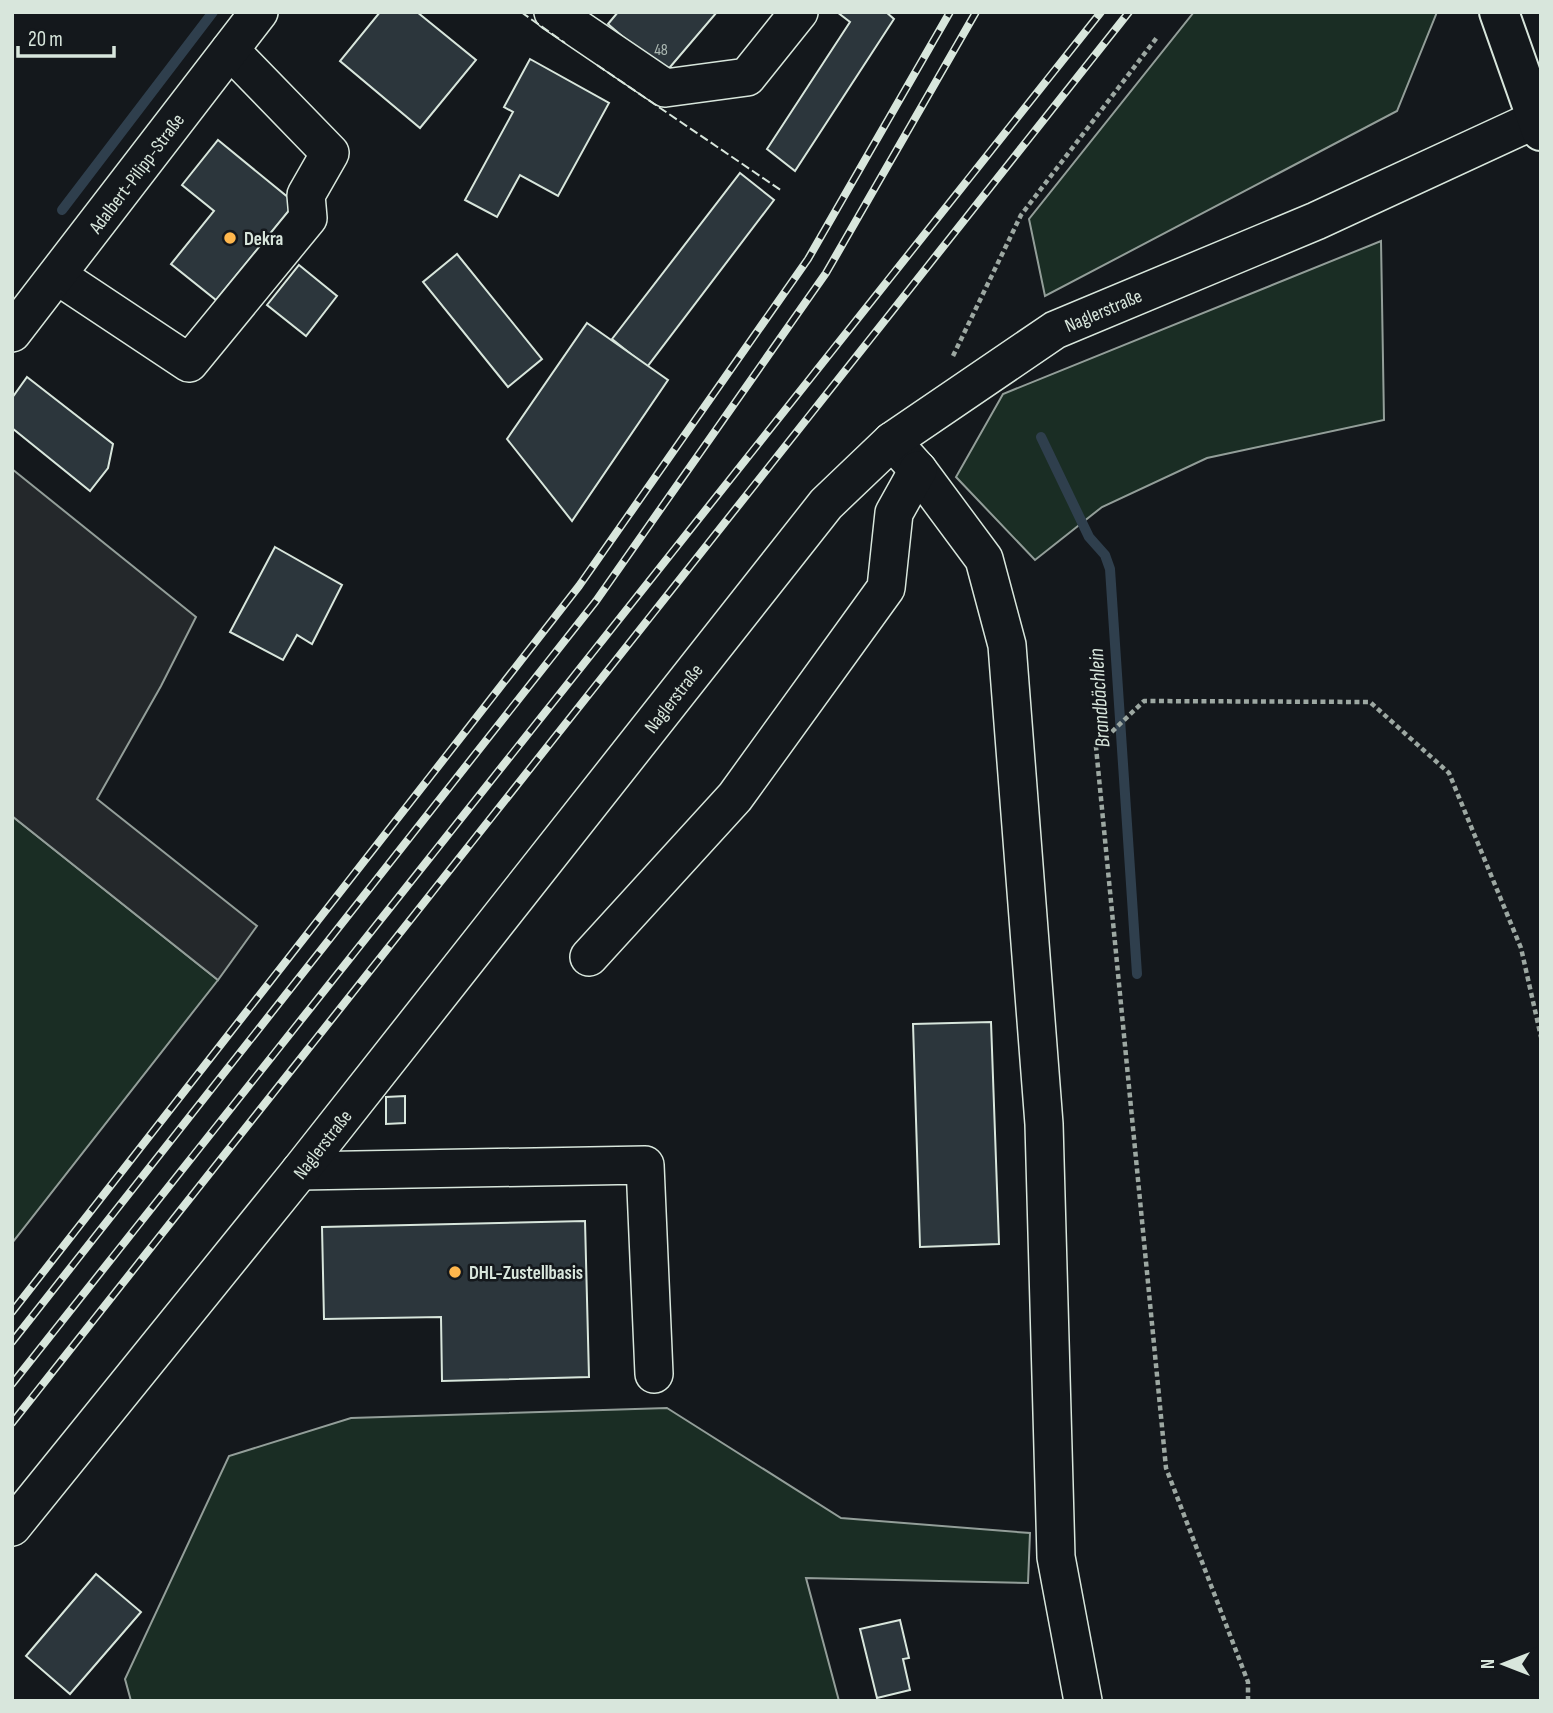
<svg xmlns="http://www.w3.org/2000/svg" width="1553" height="1713" viewBox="0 0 1553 1713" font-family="'Sofia Sans Condensed',sans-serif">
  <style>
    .green { fill: #1a2d24; stroke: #939e99; stroke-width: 2 }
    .parking { fill: #24282b; stroke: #939e99; stroke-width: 2 }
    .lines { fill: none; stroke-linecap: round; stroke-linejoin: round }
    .stream { stroke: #2f3f4d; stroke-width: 10 }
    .building { fill: #2c363c; stroke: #d8e6dc; stroke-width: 2 }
    .minor-casing { stroke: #d8e6dc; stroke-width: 40 }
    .major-casing { stroke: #d8e6dc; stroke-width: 42 }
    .path { stroke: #9da8a2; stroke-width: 4.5; stroke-dasharray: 5 3.5; stroke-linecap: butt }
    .minor { stroke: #14181c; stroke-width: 37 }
    .major { stroke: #14181c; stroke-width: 38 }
    .rail-casing { stroke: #d8e6dc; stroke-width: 8 }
    .rail { stroke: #14181c; stroke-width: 5; stroke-dasharray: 16; stroke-linecap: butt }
    .fence { stroke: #d8e6dc; stroke-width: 2; stroke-dasharray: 9 3.5; stroke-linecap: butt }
    .poi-dot { fill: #ffb74d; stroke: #14181c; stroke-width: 2.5 }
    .labels { text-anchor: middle; stroke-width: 5; stroke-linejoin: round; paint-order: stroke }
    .number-label { font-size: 16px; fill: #adbab4 }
    .street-label { font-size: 19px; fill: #d8e6dc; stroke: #14181c }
    .poi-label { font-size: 19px; font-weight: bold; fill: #d8e6dc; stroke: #14181c; text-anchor: start }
    .water-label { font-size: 21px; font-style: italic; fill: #d8e6dc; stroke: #14181c }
  </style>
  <rect width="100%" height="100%" fill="#14181c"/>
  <!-- green -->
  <g class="green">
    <polygon points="1194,12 1437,12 1397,111 1045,296 1029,219"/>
    <polygon points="1381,241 1384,420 1207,458 1102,507 1035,560 956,477 1003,394"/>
    <polygon points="12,816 218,980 12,1243"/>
    <polygon points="667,1408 841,1518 1030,1533 1028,1583 806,1578 839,1701 131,1701 125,1679 229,1456 351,1418"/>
  </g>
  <!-- parking -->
  <polygon class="parking" points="12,469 196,617 161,686 97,799 257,926 218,980 12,816"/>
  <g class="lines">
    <!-- stream -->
    <g class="stream">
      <polyline points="62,210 213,12"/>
      <polyline points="1041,437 1089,537 1105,555 1110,569 1137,974"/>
    </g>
  </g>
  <!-- building -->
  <g class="building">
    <polygon points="380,12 417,12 476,60 420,128 340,61"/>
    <polygon points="618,12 717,12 665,73 608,24"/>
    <polygon points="837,12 886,12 894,19 795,171 767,149 850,22"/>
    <polygon points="530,59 609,103 558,196 520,175 497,217 465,200 513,112 504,107"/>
    <polygon points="218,140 295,203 216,300 171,264 214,211 182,185"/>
    <polygon points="740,173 774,200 647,367 612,339"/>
    <polygon points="457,254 542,359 508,387 423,282"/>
    <polygon points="299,265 337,296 306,336 267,305"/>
    <polygon points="587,323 668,380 572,521 507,439"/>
    <polygon points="27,377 113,444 108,468 90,491 12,428 12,398"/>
    <polygon points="275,547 342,585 312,644 297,635 283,660 230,632"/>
    <polygon points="991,1022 999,1244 920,1247 913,1024"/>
    <polygon points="405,1096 405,1123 386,1124 386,1097"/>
    <polygon points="585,1221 589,1377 442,1381 441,1317 324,1319 322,1227"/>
    <polygon points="96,1574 141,1612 70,1694 26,1656"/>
    <polygon points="900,1620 909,1658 903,1659 910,1690 877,1698 860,1629"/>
  </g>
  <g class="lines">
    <defs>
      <g id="minor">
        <polyline points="553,12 665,88 747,77 799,12"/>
        <polyline points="58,276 189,363 308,218 306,195 330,153 230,50"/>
        <polyline points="12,333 259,12"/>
        <polyline points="892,441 918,470 984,559 1007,645 1044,1124 1056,1557 1083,1701"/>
        <polyline points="589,957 735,797 886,588 894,513 918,470"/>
        <polyline points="300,1171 645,1165 654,1374"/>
        <polyline points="12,1527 300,1171 826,504 892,441 1055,330 1316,221 1541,117"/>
      </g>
      <polyline id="major" points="1499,12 1541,131"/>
    </defs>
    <!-- minor casing -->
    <use href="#minor" class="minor-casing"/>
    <!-- major casing -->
    <use href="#major" class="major-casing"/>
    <!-- path -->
    <g class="path">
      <polyline points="953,356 1021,215 1158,36"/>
      <polyline points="1248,1701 1248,1682 1166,1468 1096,747 1144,701 1370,702 1449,773 1521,948 1541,1037"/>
    </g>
    <!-- minor -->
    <use href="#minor" class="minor"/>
    <!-- major -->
    <use href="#major" class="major"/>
    <defs>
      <g id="rail">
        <polyline points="12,1312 579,586 808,259 950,12"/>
        <polyline points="12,1342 596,601 826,273 976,12"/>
        <polyline points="12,1384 1101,12"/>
        <polyline points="12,1423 1129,12"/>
      </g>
    </defs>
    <!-- rail casing -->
    <use href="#rail" class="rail-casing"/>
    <!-- rail -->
    <use href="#rail" class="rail"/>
    <!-- fence -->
    <g class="fence">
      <polyline points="521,12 565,43"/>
      <polyline points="597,65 782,191"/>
    </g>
  </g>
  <!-- markers -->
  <g class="poi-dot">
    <circle cx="230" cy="238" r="7"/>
    <circle cx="455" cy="1272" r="7"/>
  </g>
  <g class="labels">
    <!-- number labels -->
    <g class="number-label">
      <text x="661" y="55">48</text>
    </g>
    <!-- street labels -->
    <g class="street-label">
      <text transform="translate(136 173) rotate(-53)" y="7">Adalbert-Pilipp-Straße</text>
      <text transform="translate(1103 310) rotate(-23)" y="7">Naglerstraße</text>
      <text transform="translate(673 698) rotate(-52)" y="7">Naglerstraße</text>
      <text transform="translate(322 1144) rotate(-52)" y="7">Naglerstraße</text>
    </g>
    <!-- poi labels -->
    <g class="poi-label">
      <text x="244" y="245">Dekra</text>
      <text x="469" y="1279">DHL-Zustellbasis</text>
    </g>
    <!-- water labels -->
    <g class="water-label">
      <text transform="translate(1099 698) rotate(-94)" y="7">Brandbächlein</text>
    </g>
  </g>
  <!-- border -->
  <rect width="1553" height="1713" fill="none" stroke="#d8e6dc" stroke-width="28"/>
  <!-- north arrow -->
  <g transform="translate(1504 1664) rotate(270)" stroke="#14181c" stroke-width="5" paint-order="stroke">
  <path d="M0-5L12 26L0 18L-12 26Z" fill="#d8e6dc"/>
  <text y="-10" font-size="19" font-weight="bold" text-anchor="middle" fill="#d8e6dc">N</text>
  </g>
  <!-- scale -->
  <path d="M18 46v10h96v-10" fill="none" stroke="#d8e6dc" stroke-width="3.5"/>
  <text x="28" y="46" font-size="21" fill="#d8e6dc" stroke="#14181c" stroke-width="5" paint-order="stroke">20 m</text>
</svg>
